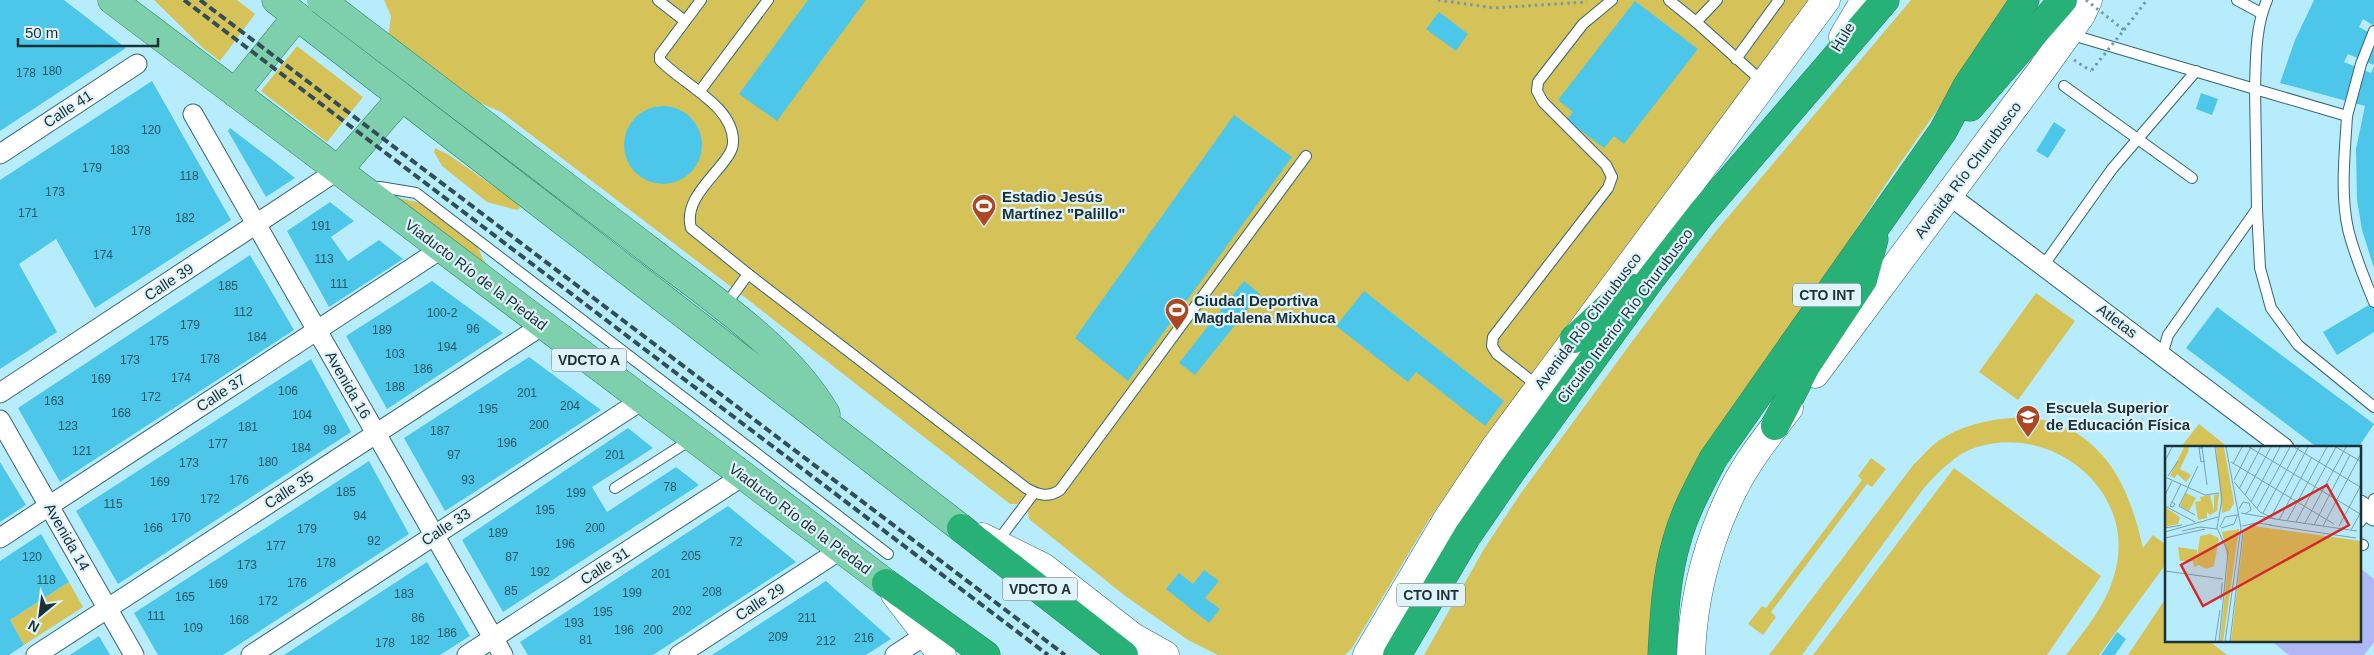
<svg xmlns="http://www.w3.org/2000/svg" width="2374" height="655" viewBox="0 0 2374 655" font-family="Arial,sans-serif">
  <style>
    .green { fill: #d5c259 }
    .water { fill: #b0b7f5 }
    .building { fill: #4dc7e9 }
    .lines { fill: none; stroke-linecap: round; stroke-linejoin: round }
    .service-casing { stroke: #346674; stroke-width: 12 }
    .minor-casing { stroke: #346674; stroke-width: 21 }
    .secondary-casing { stroke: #346674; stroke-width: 29 }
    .primary-casing { stroke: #248460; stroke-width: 29 }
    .motorway-casing { stroke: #248460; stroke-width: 29 }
    .path { stroke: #739aa7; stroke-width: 3; stroke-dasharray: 2.5 4; stroke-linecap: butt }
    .service { stroke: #fff; stroke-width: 10 }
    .minor { stroke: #fff; stroke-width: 19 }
    .secondary { stroke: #fff; stroke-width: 28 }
    .primary { stroke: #7ed0ad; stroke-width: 28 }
    .motorway { stroke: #28b176; stroke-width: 28 }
    .rail { stroke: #334d55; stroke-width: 4; stroke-dasharray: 8 4; stroke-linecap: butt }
    .primary-bridge-casing { stroke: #248460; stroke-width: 29; stroke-linecap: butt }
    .path-bridge { stroke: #739aa7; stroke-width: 3; stroke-dasharray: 2.5 4; stroke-linecap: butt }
    .primary-bridge { stroke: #7ed0ad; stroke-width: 28 }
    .labels { text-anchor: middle; stroke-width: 4.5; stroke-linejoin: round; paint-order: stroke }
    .number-label { font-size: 12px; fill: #285664 }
    .shield { fill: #dff3fa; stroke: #566b72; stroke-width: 1 }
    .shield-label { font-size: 14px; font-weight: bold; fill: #1c3137 }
    .street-label { font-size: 15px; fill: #1c3137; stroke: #dff3fa }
    .poi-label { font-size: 15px; font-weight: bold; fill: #1c3137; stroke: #dff3fa; text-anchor: start }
    .inset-road { fill: none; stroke: #79a1ae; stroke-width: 1 }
    .view { fill: #d62828; fill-opacity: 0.15; stroke: #d62828; stroke-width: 2.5 }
    .inset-edge { fill: none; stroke: #1c3137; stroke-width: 2.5 }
  </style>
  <rect width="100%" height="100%" fill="#b7ecfd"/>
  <!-- green -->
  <g class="green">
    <polygon points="154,0 237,0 255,14 220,61 203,48"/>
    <polygon points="384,0 1810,0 1493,427 1428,521 1352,648 1345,655 1218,655 1188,640 1124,595 1029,519 1028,511 1019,504 1010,504 747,299 501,112 478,102 388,39 391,16"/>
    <polygon points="1911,0 2014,0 1887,182 1707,459 1654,655 1424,655 1484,549 1521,493 1631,343 1712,236"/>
    <polygon points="297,46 363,97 327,142 261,91"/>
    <polygon points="435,148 449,155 517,203 520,208 517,210 487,202 442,166 434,152"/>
    <polygon points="394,197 425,204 474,239 483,259 493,273"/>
    <polygon points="2036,293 2075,321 2018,400 1979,372"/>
    <path d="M2028,417c11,2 24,4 34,8 52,25 69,71 81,123l10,-13 13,10v19l-67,91h-33c22,-29 45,-56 51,-92 14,-77 -68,-139 -140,-116 -22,7 -38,25 -53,41l-122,167h-33l145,-191c9,-8 18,-20 29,-26 26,-16 56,-20 85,-21z"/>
    <polygon points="2199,424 2224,444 2221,447 2181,447"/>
    <polygon points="1871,458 1886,469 1872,487 1867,484 1771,612 1776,617 1763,635 1748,624 1762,606 1766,608 1862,480 1858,476"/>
    <polygon points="1954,468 2101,576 2047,655 1813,655"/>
    <polygon points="69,582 83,607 24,645 10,620"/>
    <polygon points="2166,598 2166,641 2209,641 2227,655 2128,655"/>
  </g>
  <!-- water -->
  <polygon class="water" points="2360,568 2374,579 2374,642 2364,655 2289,655 2271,641 2360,641"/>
  <!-- building -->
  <g class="building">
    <polygon points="0,0 64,0 126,48 0,131"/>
    <polygon points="808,0 866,0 777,121 739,94"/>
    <polygon points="2314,0 2374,0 2374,26 2363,19 2359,27 2374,35 2374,65 2348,54 2344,62 2371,73 2374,66 2374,268 2362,230 2357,200 2356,149 2365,106 2280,83 2295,40"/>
    <polygon points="1635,1 1698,49 1624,144 1614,136 1604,148 1567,120 1573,112 1558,100"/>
    <polygon points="1439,12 1468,34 1456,51 1426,29"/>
    <polygon points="152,81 231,220 95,308 56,239 19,264 57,332 0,369 0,180"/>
    <polygon points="2201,93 2218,99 2212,115 2196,109"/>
    <circle cx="663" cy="145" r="39"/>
    <polygon points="1234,115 1292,157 1128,381 1075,338"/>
    <polygon points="2054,122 2066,130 2048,158 2036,151"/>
    <polygon points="230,128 275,162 295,178 266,197 228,131"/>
    <polygon points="330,202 354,221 331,237 348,261 379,240 403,259 329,307 287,231"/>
    <polygon points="250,255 294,330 60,482 18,408"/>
    <polygon points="432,281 503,333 387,409 346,336"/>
    <polygon points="1244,281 1260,294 1195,375 1179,363"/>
    <polygon points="1364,291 1504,401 1485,426 1416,372 1408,382 1336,326"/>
    <polygon points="2374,302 2374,332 2337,355 2323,332"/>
    <polygon points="2217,307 2374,424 2358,448 2318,448 2186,348"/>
    <polygon points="529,357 601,410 445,511 404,438"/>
    <polygon points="311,359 351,432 118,584 76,511"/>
    <polygon points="628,428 653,448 592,487 607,512 676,467 699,485 503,612 462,540"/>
    <polygon points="369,461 409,534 223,655 158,655 134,613"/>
    <polygon points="0,462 26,505 0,522"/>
    <polygon points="728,506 796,562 653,655 528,655 520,642"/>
    <polygon points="41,534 69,582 10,620 24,645 9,655 0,655 0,561"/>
    <polygon points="427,562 470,636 440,655 284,655"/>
    <polygon points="1204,570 1219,581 1205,598 1220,609 1209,623 1166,589 1179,573 1193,584"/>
    <polygon points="826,581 891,639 866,655 712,655"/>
    <polygon points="2117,632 2126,639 2115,655 2101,655"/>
    <polygon points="99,636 110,655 70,655"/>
  </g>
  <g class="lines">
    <defs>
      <g id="service">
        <polyline points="658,0 685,21"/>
        <path d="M701,0l-41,55v5c22,24 75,46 73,83 0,7 -6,15 -10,20 -15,19 -39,40 -32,65l57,46 -23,32"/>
        <polyline points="1669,0 1696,22 1717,0"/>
        <polyline points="2237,0 2261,13"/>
        <polyline points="1696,22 1754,74 1766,80"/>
        <path d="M2069,34l186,55c1,-30 0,-61 12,-89"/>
        <polyline points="1736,59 1779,0"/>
        <polyline points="2064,86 2192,178"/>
        <polyline points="700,91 768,0"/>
        <polyline points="2347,116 2361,64 2374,31"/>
        <polyline points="372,188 380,187 416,193 888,554"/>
        <polyline points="2043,266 2112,169 2196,71"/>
        <path d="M748,274l278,214c12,7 22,10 34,2l246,-334"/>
        <path d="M2374,302c-10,-24 -20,-48 -26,-73 -8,-37 -3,-76 -1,-113l-92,-27 2,120 3,59 11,40 27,37 76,62"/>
        <polyline points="2162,355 2168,335 2257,209"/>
        <polyline points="1538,386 1497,354 1492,346 1493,337 1608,188 1612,177 1606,165 1543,102 1537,91 1538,82 1583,24 1612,0"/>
        <polyline points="615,488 692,439"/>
        <polyline points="2360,522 2369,511 2374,499"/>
        <polyline points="997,542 1034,493"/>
        <polyline points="2360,544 2363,545"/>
      </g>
      <g id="minor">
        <polyline points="193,114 503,655"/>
        <polyline points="0,154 137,64"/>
        <polyline points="1949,195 2284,448"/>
        <polyline points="0,393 338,170"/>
        <polyline points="0,420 134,655"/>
        <polyline points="2360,505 2374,516"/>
        <polyline points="0,538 441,249"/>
        <polyline points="36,655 543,325"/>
        <polyline points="251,655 642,400"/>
        <polyline points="467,655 743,476"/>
        <polyline points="679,655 840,550"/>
        <polyline points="895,655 927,634"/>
      </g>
      <g id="secondary">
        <polyline points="1843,37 1865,0"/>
        <polyline points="1815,374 2041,71 2081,15 2088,0"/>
        <polyline points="982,537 1043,567 1133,637 1165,655"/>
        <polyline points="895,594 942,655"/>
        <polyline points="1367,655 1448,518 1496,446 1826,0"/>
        <path d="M1691,655c2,-57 17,-114 42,-165 15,-30 36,-56 56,-82"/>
      </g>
      <g id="primary">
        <polyline points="112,0 886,583"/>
        <polyline points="276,0 961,528"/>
        <polyline points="235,93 297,16"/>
        <polyline points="338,170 402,97"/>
        <path d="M644,246c62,49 142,99 182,168"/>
      </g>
      <g id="motorway">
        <polyline points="1970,107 2063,0"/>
        <polyline points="1574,339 1619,297 1634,288"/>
        <polyline points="1775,426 1806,366 1863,280 1874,239"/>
        <polyline points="961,528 1124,655"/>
        <polyline points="886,583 986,655"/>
        <polyline points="1397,655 1467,536 1513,469 1652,277 1701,214 1885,0"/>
        <path d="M1662,655c2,-37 4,-79 15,-115 8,-29 22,-54 36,-81l230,-328 24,-45 58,-86"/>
      </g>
    </defs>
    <!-- service casing -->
    <use href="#service" class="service-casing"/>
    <!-- minor casing -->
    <use href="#minor" class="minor-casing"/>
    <!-- secondary casing -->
    <use href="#secondary" class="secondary-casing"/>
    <!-- primary casing -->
    <use href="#primary" class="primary-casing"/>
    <!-- motorway casing -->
    <use href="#motorway" class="motorway-casing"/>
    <!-- path -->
    <g class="path">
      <polyline points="1438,0 1494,8 1587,2"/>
      <polyline points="2124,30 2147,0"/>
      <polyline points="2074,60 2091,71"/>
    </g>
    <!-- service -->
    <use href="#service" class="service"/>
    <!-- minor -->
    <use href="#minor" class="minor"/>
    <!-- secondary -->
    <use href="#secondary" class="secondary"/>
    <!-- primary -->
    <use href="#primary" class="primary"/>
    <!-- motorway -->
    <use href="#motorway" class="motorway"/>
    <!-- rail -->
    <g class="rail">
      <polyline points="184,0 1048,655"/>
      <polyline points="200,0 1065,655"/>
    </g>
    <defs>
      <polyline id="primary-bridge" points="321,0 644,246"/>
    </defs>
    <!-- primary-bridge casing -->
    <use href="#primary-bridge" class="primary-bridge-casing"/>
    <!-- path-bridge -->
    <polyline class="path-bridge" points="2086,0 2124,30 2091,71"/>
    <!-- primary-bridge -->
    <use href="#primary-bridge" class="primary-bridge"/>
  </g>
  <!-- icons -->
  <defs>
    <symbol id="stadium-pin" viewBox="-11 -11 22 30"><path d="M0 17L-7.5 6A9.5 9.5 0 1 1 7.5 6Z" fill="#ad4721" stroke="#dff3fa"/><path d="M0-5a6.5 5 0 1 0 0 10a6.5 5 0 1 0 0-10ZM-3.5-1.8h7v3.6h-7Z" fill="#fff"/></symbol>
    <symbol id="university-pin" viewBox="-11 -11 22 30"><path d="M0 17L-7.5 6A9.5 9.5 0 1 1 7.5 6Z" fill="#ad4721" stroke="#dff3fa"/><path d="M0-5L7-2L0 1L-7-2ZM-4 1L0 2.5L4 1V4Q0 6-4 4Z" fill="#fff"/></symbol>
  </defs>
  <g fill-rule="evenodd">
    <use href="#stadium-pin" x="970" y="192" width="28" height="38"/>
    <use href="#stadium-pin" x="1163" y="296" width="28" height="38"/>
    <use href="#university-pin" x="2014" y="403" width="28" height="38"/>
  </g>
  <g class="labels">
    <!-- number labels -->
    <g class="number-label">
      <text x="52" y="75">180</text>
      <text x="26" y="77">178</text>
      <text x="151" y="134">120</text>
      <text x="120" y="154">183</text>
      <text x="92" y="172">179</text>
      <text x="189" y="180">118</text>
      <text x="55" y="196">173</text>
      <text x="28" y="217">171</text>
      <text x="185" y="222">182</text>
      <text x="321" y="230">191</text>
      <text x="141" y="235">178</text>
      <text x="103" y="259">174</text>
      <text x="324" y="263">113</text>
      <text x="339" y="288">111</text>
      <text x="228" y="290">185</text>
      <text x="243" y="316">112</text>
      <text x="442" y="317">100-2</text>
      <text x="190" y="329">179</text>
      <text x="473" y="333">96</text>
      <text x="382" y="334">189</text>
      <text x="257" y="341">184</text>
      <text x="159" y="345">175</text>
      <text x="447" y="351">194</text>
      <text x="395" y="358">103</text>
      <text x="210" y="363">178</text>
      <text x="130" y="364">173</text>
      <text x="423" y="373">186</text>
      <text x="181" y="382">174</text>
      <text x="101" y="383">169</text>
      <text x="395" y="391">188</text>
      <text x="288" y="395">106</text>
      <text x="527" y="397">201</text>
      <text x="151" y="401">172</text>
      <text x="54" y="405">163</text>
      <text x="570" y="410">204</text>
      <text x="488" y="413">195</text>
      <text x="121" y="417">168</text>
      <text x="302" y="419">104</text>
      <text x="539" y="429">200</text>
      <text x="68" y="430">123</text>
      <text x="248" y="431">181</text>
      <text x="330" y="434">98</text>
      <text x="440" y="435">187</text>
      <text x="507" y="447">196</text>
      <text x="218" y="448">177</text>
      <text x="301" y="452">184</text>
      <text x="82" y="455">121</text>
      <text x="454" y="459">97</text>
      <text x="615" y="459">201</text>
      <text x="268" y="466">180</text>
      <text x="189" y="467">173</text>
      <text x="239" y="484">176</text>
      <text x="468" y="484">93</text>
      <text x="160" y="486">169</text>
      <text x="670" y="491">78</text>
      <text x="346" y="496">185</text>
      <text x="576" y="497">199</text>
      <text x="210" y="503">172</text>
      <text x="113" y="508">115</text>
      <text x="545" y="514">195</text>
      <text x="360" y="520">94</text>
      <text x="181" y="522">170</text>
      <text x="153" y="532">166</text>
      <text x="595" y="532">200</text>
      <text x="307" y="533">179</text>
      <text x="498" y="537">189</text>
      <text x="374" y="545">92</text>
      <text x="736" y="546">72</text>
      <text x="565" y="548">196</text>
      <text x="276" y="550">177</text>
      <text x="691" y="560">205</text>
      <text x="32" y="561">120</text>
      <text x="512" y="561">87</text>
      <text x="326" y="567">178</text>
      <text x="247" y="569">173</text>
      <text x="540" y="576">192</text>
      <text x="661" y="578">201</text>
      <text x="46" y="584">118</text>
      <text x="297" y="587">176</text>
      <text x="218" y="588">169</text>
      <text x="511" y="595">85</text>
      <text x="712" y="596">208</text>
      <text x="632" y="597">199</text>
      <text x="404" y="598">183</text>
      <text x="185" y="601">165</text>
      <text x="268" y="605">172</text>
      <text x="682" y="615">202</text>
      <text x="603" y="616">195</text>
      <text x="156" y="620">111</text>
      <text x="418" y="622">86</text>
      <text x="807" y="622">211</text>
      <text x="239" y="624">168</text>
      <text x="574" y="627">193</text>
      <text x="193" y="632">109</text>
      <text x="624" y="634">196</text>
      <text x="653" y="634">200</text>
      <text x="447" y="637">186</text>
      <text x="778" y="641">209</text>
      <text x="864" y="642">216</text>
      <text x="420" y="644">182</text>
      <text x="586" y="644">81</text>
      <text x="826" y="645">212</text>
      <text x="385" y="647">178</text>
    </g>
    <!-- shield labels -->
    <g class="shield">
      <rect x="1793" y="283.5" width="68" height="23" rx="4"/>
      <rect x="551.5" y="348.5" width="75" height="23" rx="4"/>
      <rect x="1002.5" y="577.5" width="75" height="23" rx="4"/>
      <rect x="1397" y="583.5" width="68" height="23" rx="4"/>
    </g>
    <g class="shield-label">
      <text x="1827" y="300">CTO INT</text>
      <text x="589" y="365">VDCTO A</text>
      <text x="1040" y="594">VDCTO A</text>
      <text x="1431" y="600">CTO INT</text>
    </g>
    <!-- street labels -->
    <g class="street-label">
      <text transform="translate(1843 37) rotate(-59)" y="5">Hule</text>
      <text transform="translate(68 109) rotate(-33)" y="5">Calle 41</text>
      <text transform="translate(1968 170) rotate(-53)" y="5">Avenida Río Churubusco</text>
      <text transform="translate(476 275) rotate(37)" y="5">Viaducto Río de la Piedad</text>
      <text transform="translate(169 282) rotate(-33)" y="5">Calle 39</text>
      <text transform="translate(1625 316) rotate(-53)" y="5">Circuito Interior Río Churubusco</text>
      <text transform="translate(1588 321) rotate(-53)" y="5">Avenida Río Churubusco</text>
      <text transform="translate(2117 321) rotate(37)" y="5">Atletas</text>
      <text transform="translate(348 385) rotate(60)" y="5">Avenida 16</text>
      <text transform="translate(221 393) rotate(-33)" y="5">Calle 37</text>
      <text transform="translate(289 490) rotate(-33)" y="5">Calle 35</text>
      <text transform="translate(800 519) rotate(37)" y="5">Viaducto Río de la Piedad</text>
      <text transform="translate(446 527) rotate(-33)" y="5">Calle 33</text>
      <text transform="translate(67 537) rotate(60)" y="5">Avenida 14</text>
      <text transform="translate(605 566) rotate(-33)" y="5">Calle 31</text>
      <text transform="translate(760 602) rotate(-33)" y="5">Calle 29</text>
    </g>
    <!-- poi labels -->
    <g class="poi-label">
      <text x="1002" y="202">Estadio Jesús<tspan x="1002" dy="17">Martínez "Palillo"</tspan></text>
      <text x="1194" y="306">Ciudad Deportiva<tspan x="1194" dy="17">Magdalena Mixhuca</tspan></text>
      <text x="2046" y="413">Escuela Superior<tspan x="2046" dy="17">de Educación Física</tspan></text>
    </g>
  </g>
  <!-- overview -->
  <g transform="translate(2165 446)">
    <rect width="196" height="196" fill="#b7ecfd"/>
    <path d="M19,1h5l-1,5 -8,17 11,6 -5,7 -9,-8 -2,4 -5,-2zM51,1h8l10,56 -4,7 -8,3zM21,47l10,5 -7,13 -9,-5zM54,48l-2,17 -7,4 -3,-3v6l-9,2 -3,-18 6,-1 -1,-4 10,-2 4,16v-16zM0,61l15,10 -2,7 -13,3zM89,80l107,15v101h-130l13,-111zM74,83l-16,113h-3l8,-80 -6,-30zM45,88l9,4 -5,28 -8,3 -7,-4 -5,2 -1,-6h-13l-2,-14 19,3 -1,15 4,-29z" fill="#d5c259"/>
    <path class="inset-road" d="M37,1l5,38M50,1l7,52 -5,29 11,24 -9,90M84,1l113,68M129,1l68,41M171,1l26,15M38,2h-4l2,14 4,-1M0,15l7,-14M66,16l103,62M68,18l9,-17M3,30l10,-15M0,31l40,18 14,-2M69,34l17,-33M69,36l26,30 15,7 82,12M23,41l10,-21M23,42l-9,18 16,9M74,43l22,-42M0,49l7,-14M80,49l26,-48M7,56l-2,4 3,1 2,-3 -3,-2 9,-18M86,56l29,-55M0,60l30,16M92,62l33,-61M74,63l4,-7 6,1 2,7 -6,4M76,67l34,6M98,67l36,-66M106,71l37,-70M114,74l33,-63M122,75l40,-74M131,76l40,-75M140,77l41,-76M104,79l87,13M149,79l36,-70M77,80l14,-3 16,2M158,80l39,-74M174,80l23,-43M55,81l5,-10 12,-2M0,82l17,-3M56,82l13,-4 4,-10M186,84l11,-20M17,85l18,-4 17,2M0,86l53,-15M0,92l40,-9M0,125l58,8M56,154l1,-17M50,196l5,-32M60,196l16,-114 -15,-81M65,196l13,-110"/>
    <path class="view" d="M162,39l22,40 -146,81 -22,-41z"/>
    <rect width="196" height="196" class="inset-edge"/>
  </g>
  <!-- north arrow -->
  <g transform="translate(40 615) rotate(209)" stroke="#dff3fa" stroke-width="4" paint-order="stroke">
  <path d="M0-4L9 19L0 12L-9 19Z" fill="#1c3137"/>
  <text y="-8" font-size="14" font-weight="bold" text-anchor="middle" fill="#1c3137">N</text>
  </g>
  <!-- scale -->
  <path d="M18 38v8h140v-8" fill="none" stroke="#1c3137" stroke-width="2.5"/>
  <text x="25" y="38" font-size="15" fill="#1c3137" stroke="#dff3fa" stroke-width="4" paint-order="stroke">50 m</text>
</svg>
